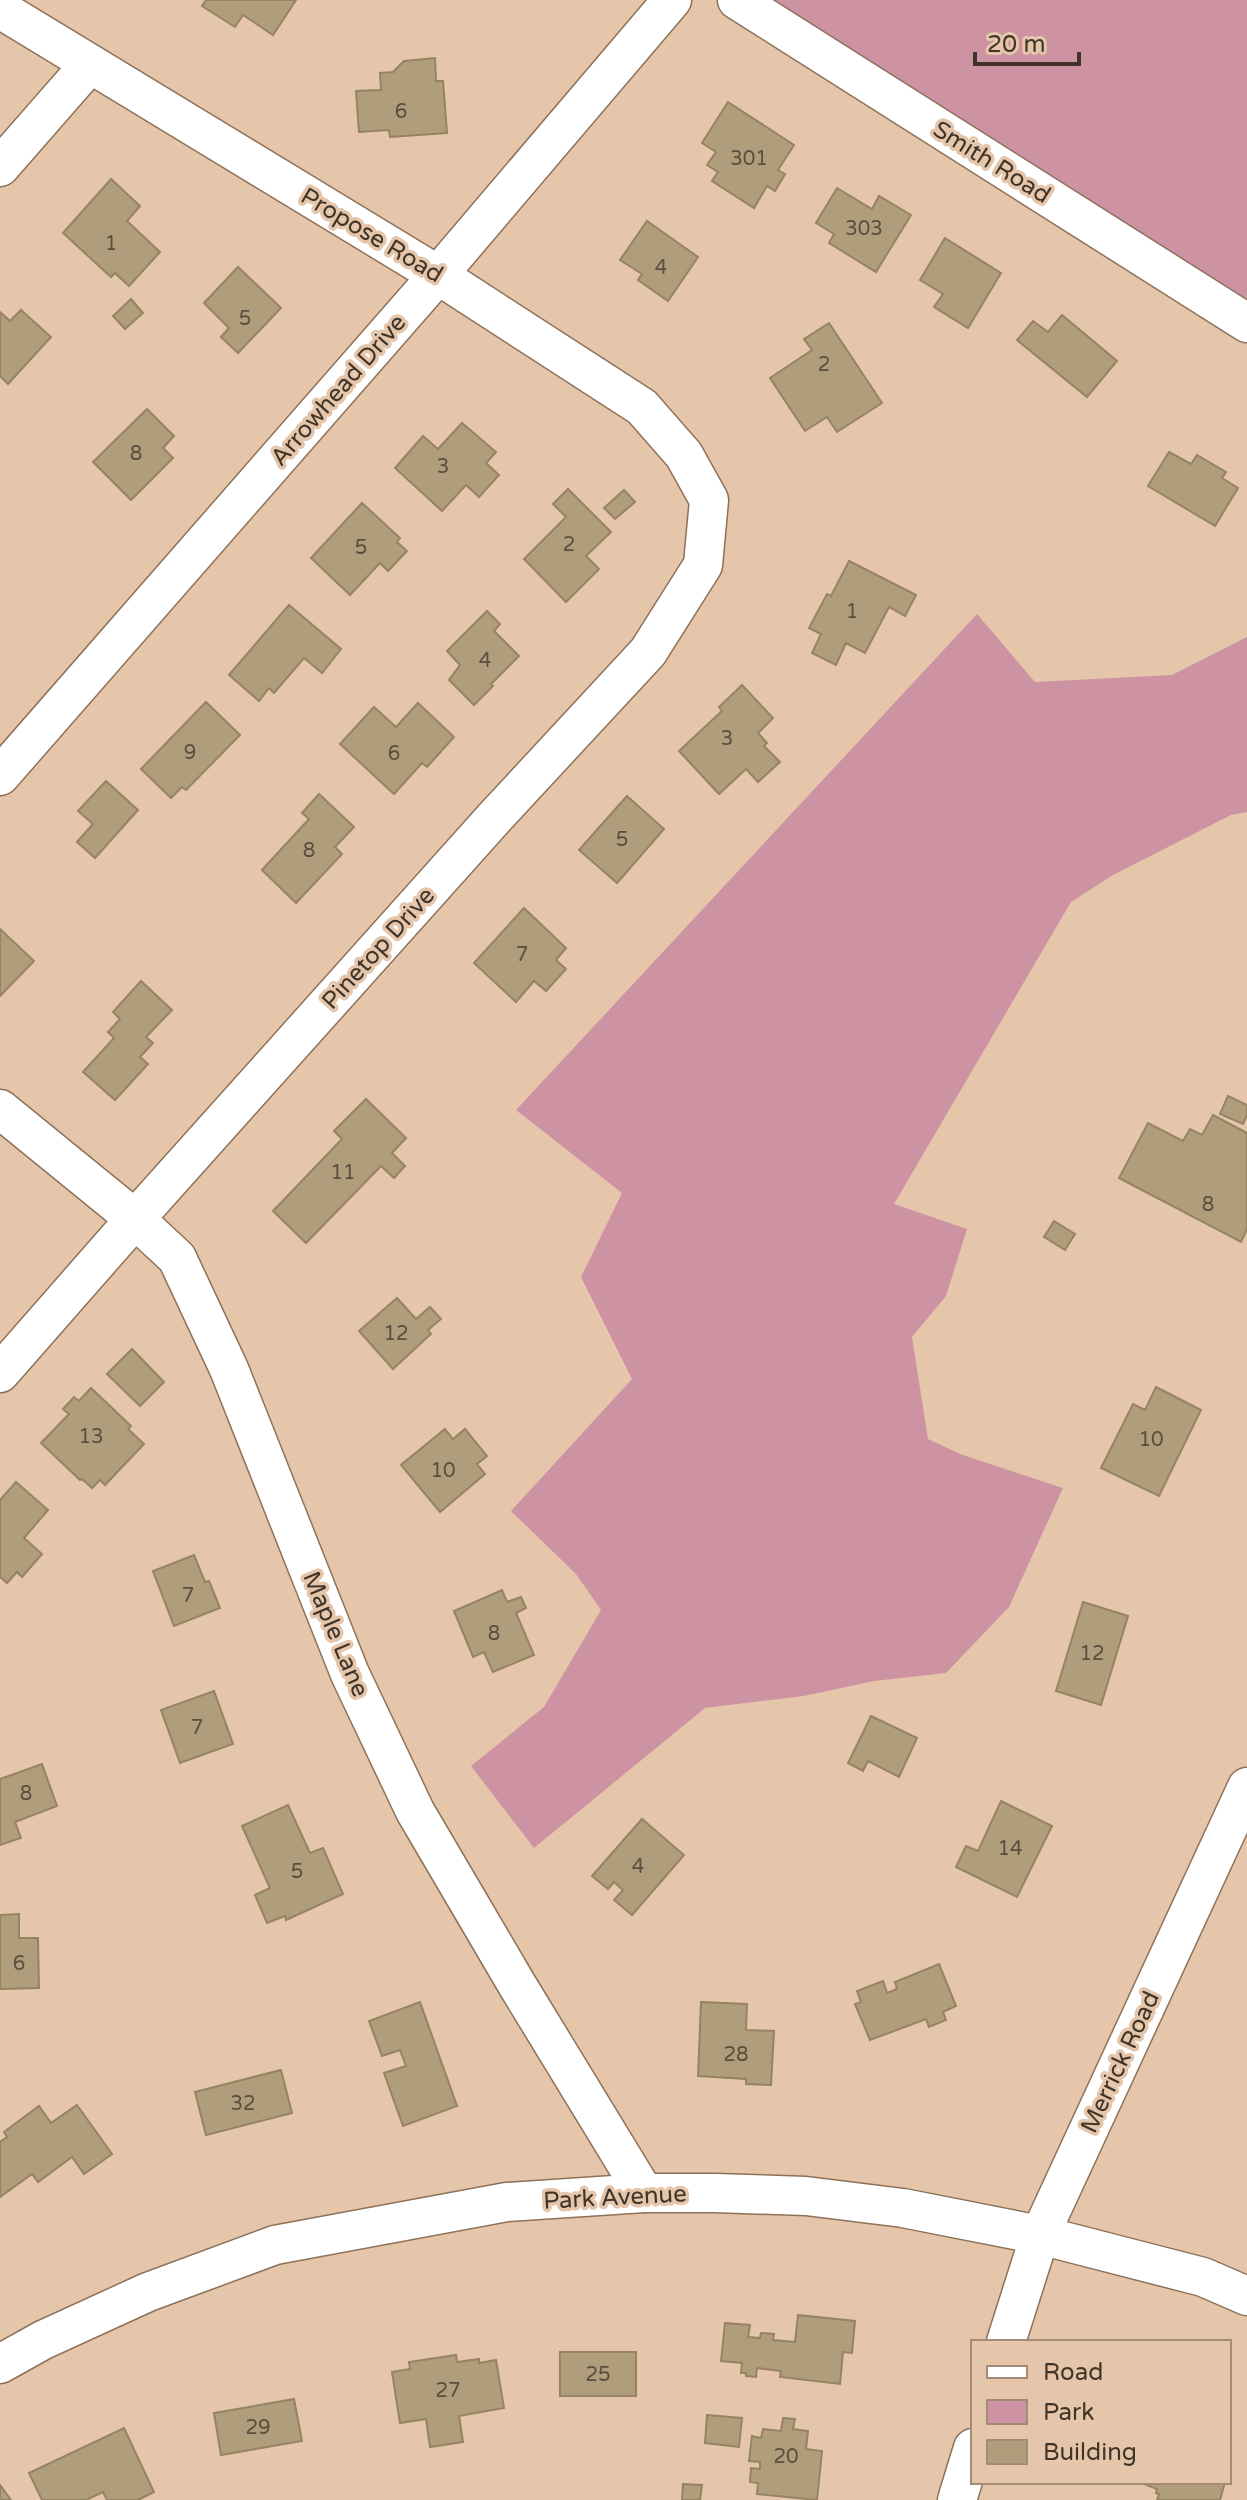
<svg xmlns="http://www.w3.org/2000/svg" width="1247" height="2500" viewBox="0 0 1247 2500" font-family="'Varela Round',sans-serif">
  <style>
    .green { fill: #ce93a2 }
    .building { fill: #af9d7c; stroke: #958362; stroke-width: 2 }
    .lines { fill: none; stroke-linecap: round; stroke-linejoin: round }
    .minor-casing { stroke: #8e7159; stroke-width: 41 }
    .minor { stroke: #fff; stroke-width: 38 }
    .labels { text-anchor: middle; stroke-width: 7; stroke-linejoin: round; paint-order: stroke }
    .number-label { font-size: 20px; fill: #5c4e3e }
    .street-label { font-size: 24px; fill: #403429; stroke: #e5c6ab }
  </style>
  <rect width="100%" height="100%" fill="#e5c6ab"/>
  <!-- green -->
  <g class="green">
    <polygon points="745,0 1247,0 1247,312"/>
    <polygon points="977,614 1035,682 1172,675 1247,637 1247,812 1231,815 1113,875 1071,902 894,1204 967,1229 946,1296 912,1337 928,1439 960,1454 1063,1488 1009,1607 946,1673 874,1681 804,1696 705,1708 534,1848 471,1766 544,1707 601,1610 576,1574 511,1511 632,1379 581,1277 622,1193 516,1110"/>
  </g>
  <!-- building -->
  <g class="building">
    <polygon points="206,0 296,0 273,35 243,15 235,27 202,6"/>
    <polygon points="435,58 436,81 443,81 447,133 390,137 389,130 359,132 356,91 381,90 380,73 393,72 404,61"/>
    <polygon points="728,102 794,145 778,170 785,174 775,191 767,186 754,208 712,181 718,172 707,165 716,152 702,143"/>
    <polygon points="111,179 140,206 127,221 160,252 129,286 115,273 111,277 63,233"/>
    <polygon points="837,188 872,209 879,196 911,215 876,272 829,243 834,234 816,223"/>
    <polygon points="647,221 698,257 668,301 638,280 642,274 620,260"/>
    <polygon points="945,238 1001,273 968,328 934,307 943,294 920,280"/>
    <polygon points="238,267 281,308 238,353 221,337 229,328 204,303"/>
    <polygon points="131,299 143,313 125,329 113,316"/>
    <polygon points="21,310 51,337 8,384 0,376 0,312 10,321"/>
    <polygon points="1062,315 1117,361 1087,397 1017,340 1033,321 1048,332"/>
    <polygon points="829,323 882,403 837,432 827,417 805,431 770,378 812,350 804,339"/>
    <polygon points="147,409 174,436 163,448 173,458 131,500 93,462"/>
    <polygon points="462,423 496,452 486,463 499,475 479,497 466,485 442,511 395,468 423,436 438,449"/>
    <polygon points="1169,452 1191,464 1197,455 1226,472 1222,478 1238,488 1215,526 1148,486"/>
    <polygon points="568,489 611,532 586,556 599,569 566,602 524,559 566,517 553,504"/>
    <polygon points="624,490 635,502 615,519 604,508"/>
    <polygon points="362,503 400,538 397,542 407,551 388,571 380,563 350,595 311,558"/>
    <polygon points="849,561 916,595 905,616 889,607 865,653 846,643 836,665 812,653 821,634 809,628 827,594 831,596"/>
    <polygon points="289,605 341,649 322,673 304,658 274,693 269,688 259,701 229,675"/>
    <polygon points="487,611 500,624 494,631 519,656 491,684 493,686 474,705 449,680 460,665 447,651"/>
    <polygon points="742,685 773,718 758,733 767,743 764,746 780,762 758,782 746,769 719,794 679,751 722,711 719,707"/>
    <polygon points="206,702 240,735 186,790 182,787 171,798 141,769"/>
    <polygon points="418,703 454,737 427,767 422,763 394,794 340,744 374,707 396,727"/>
    <polygon points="106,781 138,810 95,858 77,842 93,824 78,811"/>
    <polygon points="319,794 354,827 335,847 342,854 296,903 262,870 309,819 302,813"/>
    <polygon points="627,796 664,829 617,883 579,850"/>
    <polygon points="524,908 566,948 556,960 566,969 546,991 534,981 516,1002 474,963"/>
    <polygon points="0,929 34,961 0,996"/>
    <polygon points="141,981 172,1010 146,1037 153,1043 140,1057 148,1064 115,1100 83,1072 114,1038 108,1032 120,1019 113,1012"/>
    <polygon points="1228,1096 1247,1105 1247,1115 1243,1124 1220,1114"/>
    <polygon points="366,1099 406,1138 392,1153 405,1166 394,1178 381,1166 306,1243 273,1211 342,1139 334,1131"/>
    <polygon points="1213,1115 1247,1133 1247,1229 1241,1242 1119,1178 1148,1123 1183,1141 1190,1129 1202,1135"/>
    <polygon points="1054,1221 1075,1234 1065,1250 1044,1237"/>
    <polygon points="397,1298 416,1319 430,1307 441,1319 428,1330 431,1334 393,1369 359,1331"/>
    <polygon points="132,1349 164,1382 140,1406 107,1374"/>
    <polygon points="1156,1387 1201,1410 1159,1496 1101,1468 1133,1404 1145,1410"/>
    <polygon points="91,1388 131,1426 128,1429 144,1444 105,1485 100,1480 92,1488 82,1479 80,1480 41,1443 69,1414 63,1409 74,1397 79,1401"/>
    <polygon points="445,1429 453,1439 465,1429 487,1456 477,1464 485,1474 440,1512 401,1465"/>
    <polygon points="16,1482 48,1510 24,1538 42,1554 22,1577 17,1572 7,1583 0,1577 0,1500"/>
    <polygon points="194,1555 205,1582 209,1581 220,1608 174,1626 153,1571"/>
    <polygon points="502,1590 507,1602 521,1597 526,1608 516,1613 534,1655 493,1672 484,1652 473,1657 454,1611"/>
    <polygon points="1083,1602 1128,1616 1101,1705 1056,1691"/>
    <polygon points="214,1691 233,1744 180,1763 161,1710"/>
    <polygon points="871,1716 917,1738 899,1777 868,1761 863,1771 848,1763"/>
    <polygon points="42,1764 57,1806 15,1822 21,1838 0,1845 0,1779"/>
    <polygon points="1001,1801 1052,1826 1017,1897 956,1867 966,1846 978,1851"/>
    <polygon points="288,1805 310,1853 323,1848 343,1894 286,1920 285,1916 267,1923 255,1895 270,1888 242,1826"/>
    <polygon points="642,1819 684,1855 632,1915 614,1900 623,1890 614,1882 608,1889 592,1876"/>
    <polygon points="19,1914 19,1938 38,1938 39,1988 0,1989 0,1915"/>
    <polygon points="939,1964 956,2006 943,2012 946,2020 929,2027 926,2019 870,2040 855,2004 861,2002 857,1991 883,1981 887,1993 897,1989 895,1982"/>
    <polygon points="420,2002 457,2106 403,2126 384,2073 406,2066 400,2050 382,2056 369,2021"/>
    <polygon points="701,2002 747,2004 746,2030 774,2031 771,2085 746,2084 746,2079 698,2076"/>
    <polygon points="281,2070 292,2113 206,2135 195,2092"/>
    <polygon points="77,2105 112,2154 84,2174 72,2157 38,2182 32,2174 0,2197 0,2142 7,2137 4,2132 39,2106 51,2123"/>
    <polygon points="798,2315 855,2321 852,2353 843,2352 840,2384 780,2377 781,2371 757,2368 756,2377 746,2376 746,2373 741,2373 742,2363 721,2361 725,2323 750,2325 748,2337 760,2338 761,2333 774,2334 773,2340 795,2342"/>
    <rect x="560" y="2352" width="76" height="44"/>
    <polygon points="456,2355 457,2362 479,2359 479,2363 496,2360 504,2408 459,2416 463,2442 430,2447 426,2419 400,2423 392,2372 410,2369 409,2362"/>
    <polygon points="294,2399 302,2441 221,2455 214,2413"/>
    <polygon points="707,2415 742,2418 739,2447 705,2443"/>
    <polygon points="783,2418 795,2419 793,2429 808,2431 806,2449 822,2451 817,2500 757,2494 758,2483 750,2482 751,2468 760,2469 760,2462 749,2461 752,2436 761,2438 763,2429 781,2431"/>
    <polygon points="124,2428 154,2492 138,2500 107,2500 103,2492 86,2500 42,2500 29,2473"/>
    <polygon points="1139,2482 1225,2482 1220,2500 1157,2500 1159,2494 1156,2493 1157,2489"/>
    <polygon points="683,2484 702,2485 700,2500 682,2500"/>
    <polygon points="0,2485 11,2500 0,2500"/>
  </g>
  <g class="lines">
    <defs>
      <g id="minor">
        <polyline points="737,0 1247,323"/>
        <polyline points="0,9 438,275 642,407 684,455 709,500 703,565 648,652 495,817 135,1219 0,1373"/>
        <polyline points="0,167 90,64"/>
        <polyline points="0,776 438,275 672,0"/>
        <polyline points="0,1109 135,1219 177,1258 229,1369 350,1674 415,1811 516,1983 644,2193"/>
        <polyline points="1006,2342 1040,2235 1247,1787"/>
        <polyline points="0,2364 43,2340 148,2292 275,2245 507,2202 644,2193 715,2193 806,2196 903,2208 1040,2235 1203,2277 1247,2296"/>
        <polyline points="957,2500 973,2448"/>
      </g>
    </defs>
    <!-- minor casing -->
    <use href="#minor" class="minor-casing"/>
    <!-- minor -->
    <use href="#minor" class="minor"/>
  </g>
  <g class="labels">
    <!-- number labels -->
    <g class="number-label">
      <text x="401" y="118">6</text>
      <text x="749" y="165">301</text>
      <text x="864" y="235">303</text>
      <text x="111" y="250">1</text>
      <text x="661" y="274">4</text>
      <text x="245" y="325">5</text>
      <text x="824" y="371">2</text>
      <text x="136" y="460">8</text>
      <text x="443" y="473">3</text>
      <text x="569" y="551">2</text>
      <text x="361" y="554">5</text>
      <text x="852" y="618">1</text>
      <text x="485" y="667">4</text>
      <text x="727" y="745">3</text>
      <text x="190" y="759">9</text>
      <text x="394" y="760">6</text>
      <text x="622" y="846">5</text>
      <text x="309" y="857">8</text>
      <text x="522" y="961">7</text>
      <text x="343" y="1179">11</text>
      <text x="1208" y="1211">8</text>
      <text x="396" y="1340">12</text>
      <text x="91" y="1443">13</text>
      <text x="1151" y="1446">10</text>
      <text x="443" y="1477">10</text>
      <text x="188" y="1602">7</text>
      <text x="494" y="1640">8</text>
      <text x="1092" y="1660">12</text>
      <text x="197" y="1734">7</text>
      <text x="26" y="1800">8</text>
      <text x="1010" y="1855">14</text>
      <text x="638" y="1873">4</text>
      <text x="297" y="1878">5</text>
      <text x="19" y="1970">6</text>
      <text x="736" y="2061">28</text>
      <text x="243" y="2110">32</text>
      <text x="598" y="2381">25</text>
      <text x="448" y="2397">27</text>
      <text x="258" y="2434">29</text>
      <text x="786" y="2463">20</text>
    </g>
    <!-- street labels -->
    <g class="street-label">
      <text transform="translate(992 162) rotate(32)" y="8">Smith Road</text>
      <text transform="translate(372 235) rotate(31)" y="8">Propose Road</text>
      <text transform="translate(338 390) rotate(-49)" y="8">Arrowhead Drive</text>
      <text transform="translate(378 948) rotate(-48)" y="8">Pinetop Drive</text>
      <text transform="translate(336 1634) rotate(67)" y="8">Maple Lane</text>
      <text transform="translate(1120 2062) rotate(-65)" y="8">Merrick Road</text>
      <text transform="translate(615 2197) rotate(-3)" y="8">Park Avenue</text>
    </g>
  </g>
  <!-- legend -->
  <rect x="971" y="2340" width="260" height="144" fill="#e5c6ab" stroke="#a38c77" stroke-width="2"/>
  <rect x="987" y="2366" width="40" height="12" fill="#ffffff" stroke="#a38c77" stroke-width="2"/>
  <text x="1043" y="2380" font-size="24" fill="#403429">Road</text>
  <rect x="987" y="2400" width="40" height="24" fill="#ce93a2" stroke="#a38c77" stroke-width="2"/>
  <text x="1043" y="2420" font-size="24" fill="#403429">Park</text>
  <rect x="987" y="2440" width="40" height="24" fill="#af9d7c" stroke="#a38c77" stroke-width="2"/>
  <text x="1043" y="2460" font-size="24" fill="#403429">Building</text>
  <!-- scale -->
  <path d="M975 52v12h104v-12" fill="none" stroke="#403429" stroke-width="4"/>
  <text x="987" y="52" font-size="24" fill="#403429" stroke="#e5c6ab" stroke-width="6" paint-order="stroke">20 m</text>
</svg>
